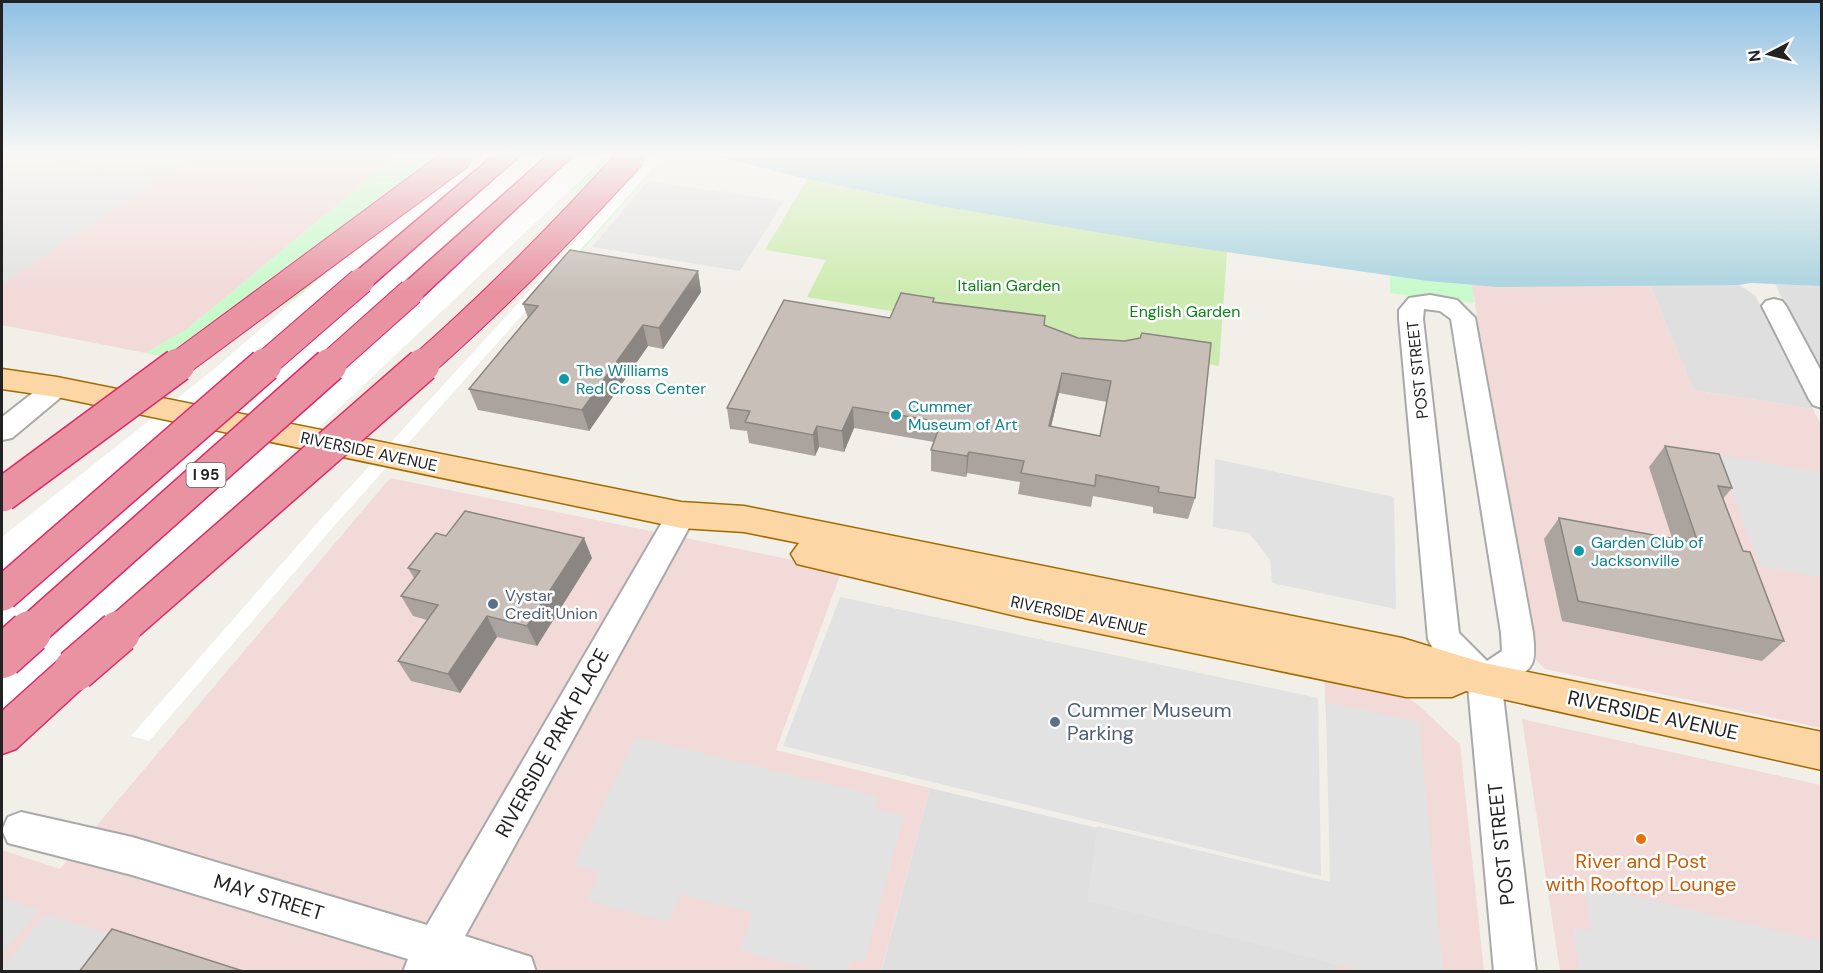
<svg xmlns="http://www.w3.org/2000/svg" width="1823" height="973" viewBox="0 0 1823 973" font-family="'DM Sans',sans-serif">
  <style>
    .residential { fill: #e0dfdf }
    .commercial { fill: #f2dad9 }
    .grass { fill: #cdebb0 }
    .park { fill: #c8facc }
    .parking { fill: #e2e2e2 }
    .water { fill: #aad3df }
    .pier { fill: #fff }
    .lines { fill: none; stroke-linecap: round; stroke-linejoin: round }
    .minor-casing { stroke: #a9a9a9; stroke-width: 4 }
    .major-casing { stroke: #a06b00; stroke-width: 3 }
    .highway-casing { stroke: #dc2a67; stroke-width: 3 }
    .minor { fill: #fff; fill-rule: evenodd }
    .major { fill: #fcd6a4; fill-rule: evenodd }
    .highway { fill: #e892a2; fill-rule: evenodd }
    .highway-bridge-far2-casing { stroke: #dc2a67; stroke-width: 28; stroke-linecap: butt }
    .highway-bridge-far1-casing { stroke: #dc2a67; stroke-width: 36; stroke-linecap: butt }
    .highway-bridge-casing { stroke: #dc2a67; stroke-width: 45; stroke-linecap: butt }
    .highway-bridge-far2 { stroke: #e892a2; stroke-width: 26 }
    .highway-bridge-far1 { stroke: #e892a2; stroke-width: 33 }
    .highway-bridge { stroke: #e892a2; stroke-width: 42 }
    .wall { fill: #aba49e; fill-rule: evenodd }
    .shaded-wall { fill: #8b8681 }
    .building { fill: #c7bfb8; stroke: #8b8681; stroke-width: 1.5; fill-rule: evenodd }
    .culture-dot { fill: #0f9aa8; stroke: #fff; stroke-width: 2 }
    .service-dot { fill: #5c6f8a; stroke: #fff; stroke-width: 2 }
    .food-dot { fill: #e8710a; stroke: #fff; stroke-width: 2 }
    .labels { text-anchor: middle; stroke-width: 5; stroke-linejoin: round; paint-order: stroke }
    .shield { fill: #fff; stroke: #646464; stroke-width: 1.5 }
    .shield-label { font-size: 15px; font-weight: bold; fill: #222 }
    .park-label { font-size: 16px; fill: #0c8416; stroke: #fff }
    .culture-label { font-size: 16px; fill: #0d838f; stroke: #fff; text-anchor: start }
    .street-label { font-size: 16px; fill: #222; stroke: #fff }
    .service-label { font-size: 16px; fill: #4e5e75; stroke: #fff; text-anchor: start }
    .near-service-label { font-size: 20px; fill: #4e5e75; stroke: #fff; text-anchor: start }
    .near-street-label { font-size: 20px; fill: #222; stroke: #fff }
    .near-food-label { font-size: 20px; fill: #c56008; stroke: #fff }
  </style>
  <rect width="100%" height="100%" fill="#f2efe9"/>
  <!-- residential -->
  <g class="residential">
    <polygon points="1775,284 1821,286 1821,379"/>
    <polygon points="1650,285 1739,285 1755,295 1813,409 1693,390"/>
    <polygon points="930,788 1332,884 1337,971 881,972"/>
  </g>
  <!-- commercial -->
  <g class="commercial">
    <polygon points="2,156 396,156 187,329 146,353 2,325"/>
    <polygon points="1472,285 1650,285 1693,390 1813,409 1822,427 1821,728 1545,669 1536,660 1528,640"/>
    <polygon points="390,478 842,570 776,750 930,788 881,971 2,972 2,850 60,869"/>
    <polygon points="1324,672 1393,688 1417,704 1460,744 1484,971 1337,971"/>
    <polygon points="1522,719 1821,785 1821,971 1560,971"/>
  </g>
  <!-- grass -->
  <polygon class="grass" points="807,179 939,206 1227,252 1219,366 807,297 826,260 765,250"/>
  <!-- park -->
  <g class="park">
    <polygon points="396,156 665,156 579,254 537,244 580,192 528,183 174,359 146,353 187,329"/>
    <polygon points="1390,276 1472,285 1474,303 1390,293"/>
  </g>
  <!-- parking -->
  <g class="parking">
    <polygon points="2,156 26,156 160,178 2,285"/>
    <polygon points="50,156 192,156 164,175"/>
    <polygon points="648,181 784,201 740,271 592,247"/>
    <polygon points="1718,455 1821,472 1821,577 1760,566"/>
    <polygon points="1215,459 1394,497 1396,609 1272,583 1270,560 1249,533 1213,527"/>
    <polygon points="840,597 1318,698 1321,876 783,746"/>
    <polygon points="1326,702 1419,722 1443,971 1361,971 1087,901 1097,826 1330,882"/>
    <polygon points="636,737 878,796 875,808 904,816 864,962 852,959 848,971 816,971 740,950 753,913 681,894 669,922 587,900 600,872 574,865"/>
    <polygon points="1583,884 1821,941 1821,971 1579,971 1573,929 1592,930"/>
    <polygon points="2,898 39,910 2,955"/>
    <polygon points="46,914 132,942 109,971 2,972 2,968"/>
  </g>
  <!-- water -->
  <polygon class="water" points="716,156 1821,156 1821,286 1750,283 1739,285 1497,287 1428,281 1157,242 939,206 807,179"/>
  <!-- pier -->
  <polygon class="pier" points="444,156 606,156 154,583 424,351 620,156 649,156 617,196 652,156 664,156 335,525 149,741 131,736 320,520 584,231 469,343 93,678 65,666 2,726 2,537 213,370 326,273 320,272 2,476"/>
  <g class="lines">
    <defs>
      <g id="minor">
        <path d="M1430,295l27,5 18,18 58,315c4,38 -1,34 -31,54l34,285h-42l-26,-286 -35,-37 -5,-10 -29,-320v-9l10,-12zM1424,309l16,2 11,8 50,314 1,18 -15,10 -28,-28 -36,-314z"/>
        <polygon points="1774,299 1782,301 1786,306 1822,373 1822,408 1813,405 1809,399 1762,306 1766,301"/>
        <polygon points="57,378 66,381 70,387 66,393 12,438 2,440 2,417 48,381"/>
        <polygon points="681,504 691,507 696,515 465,936 531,957 536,972 403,972 408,959 132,875 8,843 2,830 8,817 21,812 132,837 427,925 671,507"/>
      </g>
      <polygon id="major" points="2,369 57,377 681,502 744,506 1402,638 1484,663 1822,732 1822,770 1466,691 1452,697 1406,697 1029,619 797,564 791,554 799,543 744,532 681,528 57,397 2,389"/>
      <g id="highway">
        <polygon points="493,156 519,156 370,287 361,289 352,287 348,281 352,275"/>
        <polygon points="547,156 572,156 421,298 411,300 401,298 397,292 401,286"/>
        <polygon points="75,654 89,658 94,670 89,682 16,749 2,754 2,711 61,658"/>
      </g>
    </defs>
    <!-- minor casing -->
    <use href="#minor" class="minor-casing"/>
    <!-- major casing -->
    <use href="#major" class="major-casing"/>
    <!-- highway casing -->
    <use href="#highway" class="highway-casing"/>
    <!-- minor -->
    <use href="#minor" class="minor"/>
    <!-- major -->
    <use href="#major" class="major"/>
    <!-- highway -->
    <use href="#highway" class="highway"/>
    <defs>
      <g id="highway-bridge-far2">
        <polyline points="176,366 460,156"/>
        <polyline points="263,366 361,281"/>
        <polyline points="328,366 411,292"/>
        <path d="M421,366c75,-66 144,-136 211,-210"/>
      </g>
      <g id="highway-bridge-far1">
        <polyline points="2,495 178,365"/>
        <polyline points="2,594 265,365"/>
        <polyline points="29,633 330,365"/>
        <polyline points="117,633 423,365"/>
      </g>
      <g id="highway-bridge">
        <polyline points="2,657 30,632"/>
        <polyline points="75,670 119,632"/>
      </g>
    </defs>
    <!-- highway-bridge-far2 casing -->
    <use href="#highway-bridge-far2" class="highway-bridge-far2-casing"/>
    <!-- highway-bridge-far1 casing -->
    <use href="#highway-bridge-far1" class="highway-bridge-far1-casing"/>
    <!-- highway-bridge casing -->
    <use href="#highway-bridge" class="highway-bridge-casing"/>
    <!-- highway-bridge-far2 -->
    <use href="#highway-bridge-far2" class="highway-bridge-far2"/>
    <!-- highway-bridge-far1 -->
    <use href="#highway-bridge-far1" class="highway-bridge-far1"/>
    <!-- highway-bridge -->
    <use href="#highway-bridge" class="highway-bridge"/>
  </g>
  <!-- wall -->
  <g class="wall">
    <polygon points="698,271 701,292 663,349 648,346 589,431 478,410 469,389 528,318 523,304"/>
    <path d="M934,303l110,22 34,13 47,3 70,157 -7,21 -35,-6v-6l-60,-11 -2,11 -73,-13 2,-12 -53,-9 -1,4 -35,-6v-21l3,-8 -80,-14 -10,24 -25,-5 -4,9 -66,-13 -2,-12 -17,-2 -3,-21 163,-90zM1059,393l48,9 -7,34 -49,-9z"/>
    <polygon points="1665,446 1732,488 1723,499 1743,551 1784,641 1762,661 1562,621 1544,539 1559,518 1672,538 1649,467"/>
    <polygon points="446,536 592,558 537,646 497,637 460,693 411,681 398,661 427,620 413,616 401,596 414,578 408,568"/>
  </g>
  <!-- shaded-wall -->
  <g class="shaded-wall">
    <polygon points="698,271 701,292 663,349 659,328"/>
    <polygon points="643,325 648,346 589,431 582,410"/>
    <polygon points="1062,373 1059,393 1046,447 1049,426"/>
    <polygon points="853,407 854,428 844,452 842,431"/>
    <polygon points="817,426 819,447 815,456 813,435"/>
    <polygon points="969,452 967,473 966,477 967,456"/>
    <polygon points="584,538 592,558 537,646 527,626"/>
    <polygon points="487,616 497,637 460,693 448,674"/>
  </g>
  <!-- building -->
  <g class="building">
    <polygon points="570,250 698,271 659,328 643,325 582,410 469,389 538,306 523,304"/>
    <path d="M901,293l33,5 -1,4 112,14 -1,9 34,13 47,3 15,-3 2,-5 69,10 -16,155 -37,-6 1,-5 -63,-12 -1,11 -74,-13 3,-12 -55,-9 -2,4 -36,-6 10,-28 -88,-15 -11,24 -25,-5 -4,9 -68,-13 5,-11 -23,-3 57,-108 106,18zM1062,373l49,8 -11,55 -51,-10z"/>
    <polygon points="1665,446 1719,454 1732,488 1718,486 1743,551 1750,552 1784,641 1578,601 1559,518 1698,543"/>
    <polygon points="465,511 584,538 527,626 487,616 448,674 398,661 438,605 401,596 420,571 408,568 436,533 446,536"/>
    <polygon points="112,929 246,972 79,972"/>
  </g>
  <!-- sky -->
  <linearGradient id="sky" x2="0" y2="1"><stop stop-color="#8fc0e4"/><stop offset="0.53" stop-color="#f9f8f5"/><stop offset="1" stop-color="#f9f8f5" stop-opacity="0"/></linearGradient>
  <rect width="1823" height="292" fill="url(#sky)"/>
  <!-- markers -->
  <g class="culture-dot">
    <circle cx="564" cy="379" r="6"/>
    <circle cx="896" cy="415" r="6"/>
    <circle cx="1579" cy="551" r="6"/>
  </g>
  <g class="service-dot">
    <circle cx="493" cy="604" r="6"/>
    <circle cx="1055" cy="722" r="6"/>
  </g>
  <circle class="food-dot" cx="1641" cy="839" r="6"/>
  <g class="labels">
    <!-- shield labels -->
    <rect class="shield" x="186.5" y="463" width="39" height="24" rx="4.5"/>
    <g class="shield-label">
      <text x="206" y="480">I 95</text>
    </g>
    <!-- park labels -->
    <g class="park-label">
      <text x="1009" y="291">Italian Garden</text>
      <text x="1185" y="317">English Garden</text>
    </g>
    <!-- culture labels -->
    <g class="culture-label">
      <text x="576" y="376">The Williams<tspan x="576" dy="18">Red Cross Center</tspan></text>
      <text x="908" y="412">Cummer<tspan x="908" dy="18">Museum of Art</tspan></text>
      <text x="1591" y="548">Garden Club of<tspan x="1591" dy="18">Jacksonville</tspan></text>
    </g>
    <!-- street labels -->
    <g class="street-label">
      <text transform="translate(1417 370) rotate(-96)" y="6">POST STREET</text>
      <text transform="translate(369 451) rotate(12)" y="6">RIVERSIDE AVENUE</text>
      <text transform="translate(1079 615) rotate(12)" y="6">RIVERSIDE AVENUE</text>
    </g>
    <!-- service labels -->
    <g class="service-label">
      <text x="505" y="601">Vystar<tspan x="505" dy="18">Credit Union</tspan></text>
    </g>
    <!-- near-service labels -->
    <g class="near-service-label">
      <text x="1067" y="717">Cummer Museum<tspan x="1067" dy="23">Parking</tspan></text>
    </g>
    <!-- near-street labels -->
    <g class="near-street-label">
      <text transform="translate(1653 715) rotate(12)" y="7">RIVERSIDE AVENUE</text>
      <text transform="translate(552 743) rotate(-61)" y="7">RIVERSIDE PARK PLACE</text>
      <text transform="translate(1501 844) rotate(-96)" y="7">POST STREET</text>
      <text transform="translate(269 897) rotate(17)" y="7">MAY STREET</text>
    </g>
    <!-- near-food labels -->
    <g class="near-food-label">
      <text x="1641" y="868">River and Post<tspan x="1641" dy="23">with Rooftop Lounge</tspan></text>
    </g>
  </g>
  <!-- border -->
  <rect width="1823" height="973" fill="none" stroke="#222222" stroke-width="6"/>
  <!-- north arrow -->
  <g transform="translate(1769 54) rotate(263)" stroke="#ffffff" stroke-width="4.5" paint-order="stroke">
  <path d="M0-4.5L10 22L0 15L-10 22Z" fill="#222222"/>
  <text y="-9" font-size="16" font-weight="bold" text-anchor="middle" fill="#222222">N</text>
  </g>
</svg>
